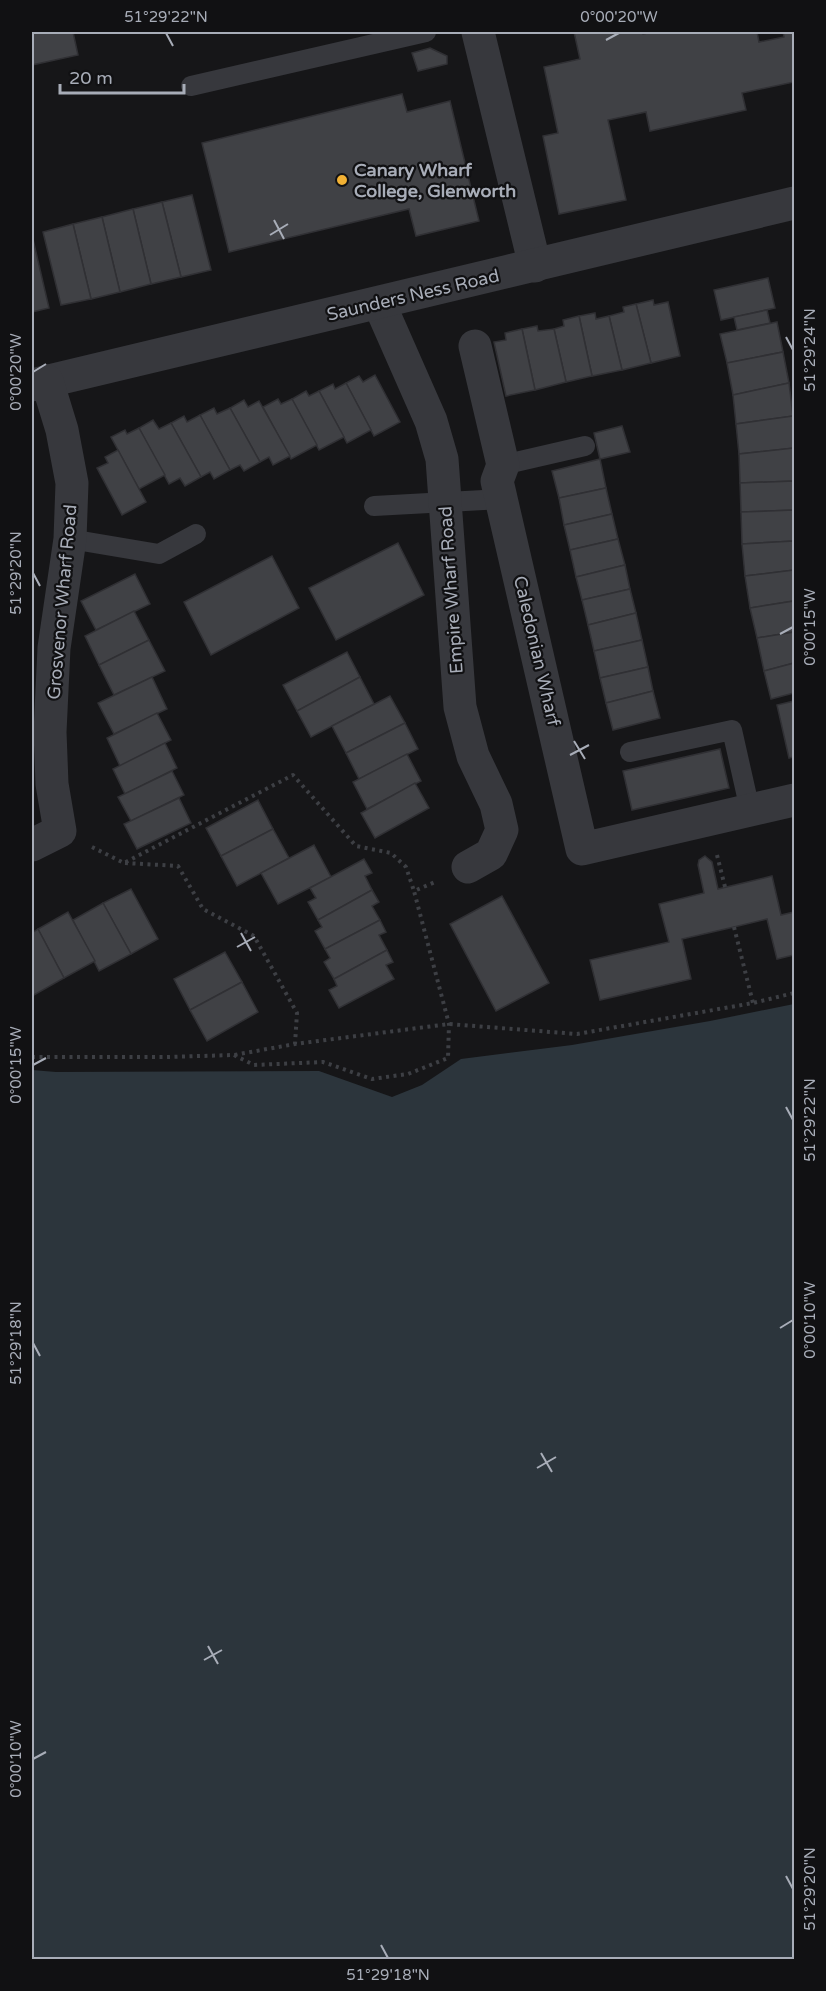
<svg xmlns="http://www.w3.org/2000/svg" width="826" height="1991" viewBox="0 0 826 1991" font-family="'Varela Round',sans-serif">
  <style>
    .water { fill: #2c353c }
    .building { fill: #404145; stroke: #303034; stroke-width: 1.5 }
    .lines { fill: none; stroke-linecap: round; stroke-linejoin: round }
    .path { stroke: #3d3f44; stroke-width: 4; stroke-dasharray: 3 4.5; stroke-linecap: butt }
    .lane { stroke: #37383d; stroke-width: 20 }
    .street { stroke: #37383d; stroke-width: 33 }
    .ticks { fill: none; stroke: #a8adb8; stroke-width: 2 }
    .poi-dot { fill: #f2b134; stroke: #111113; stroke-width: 2 }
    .labels { text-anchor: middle; stroke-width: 4.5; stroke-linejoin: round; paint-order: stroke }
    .poi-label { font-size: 18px; font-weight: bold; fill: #a8adb8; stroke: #111113; text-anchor: start }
    .street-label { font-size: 18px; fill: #a8adb8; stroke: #111113 }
    .neatline { fill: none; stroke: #a8adb8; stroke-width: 2 }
    .ticks-label { font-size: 15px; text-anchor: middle; fill: #a8adb8 }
  </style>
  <rect width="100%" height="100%" fill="#161618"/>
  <!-- water -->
  <polygon class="water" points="794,1004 794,1959 32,1959 32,1070 56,1072 319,1071 392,1097 422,1085 461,1059 572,1045 710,1021"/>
  <!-- building -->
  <g class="building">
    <polygon points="32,32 73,32 78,55 32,65"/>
    <polygon points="574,32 642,32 643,34 653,32 757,32 759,42 784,37 783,32 794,32 794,82 742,93 746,110 650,131 646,112 608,120 626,200 559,214 543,136 558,133 544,67 580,59"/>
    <polygon points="430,48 447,56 447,64 418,71 412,53"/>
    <polygon points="402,94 407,112 450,101 479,221 416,236 409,209 229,252 202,143"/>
    <polygon points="192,195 211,270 181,277 162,202"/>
    <polygon points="162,202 181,277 151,284 133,209"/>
    <polygon points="133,209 151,284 120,292 102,217"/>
    <polygon points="102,217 120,292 91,299 73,224"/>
    <polygon points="73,224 91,299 61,305 43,232"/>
    <polygon points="32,235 49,308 32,312"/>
    <polygon points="768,278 775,308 721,320 714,290"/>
    <polygon points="653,300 654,305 668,302 680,356 651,363 636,304"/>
    <polygon points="636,304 651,363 622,370 609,316 624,312 623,307"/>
    <polygon points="767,310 770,323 737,330 734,317"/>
    <polygon points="595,313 596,319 609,316 622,370 592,376 579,316"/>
    <polygon points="579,316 592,376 566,382 554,329 564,326 563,320"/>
    <polygon points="777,322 783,352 727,363 720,334"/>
    <polygon points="537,326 538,331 554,329 566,382 535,390 522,329"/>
    <polygon points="522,329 535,390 506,396 494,342 506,340 505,333"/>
    <polygon points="783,352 789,383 733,395 727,363"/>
    <polygon points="375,375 400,422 374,436 346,383 359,376 363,382"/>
    <polygon points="346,383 371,430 347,443 319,391 333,384 335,389"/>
    <polygon points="789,383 793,416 736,424 733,395"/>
    <polygon points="306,391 309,396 319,391 344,437 319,450 292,399"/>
    <polygon points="278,399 281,404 292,399 317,445 291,459 263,407"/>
    <polygon points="244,400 248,407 259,401 290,456 273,465 269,457 260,462 230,408"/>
    <polygon points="214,408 217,414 230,408 260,462 244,471 240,465 230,470 200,415"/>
    <polygon points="200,415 230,470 214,479 210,472 201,477 171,423 184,416 187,422"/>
    <polygon points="793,416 794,448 739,454 736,424"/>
    <polygon points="153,420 159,429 171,423 201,477 185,486 180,478 169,484 139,428"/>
    <polygon points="622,426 630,452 600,459 594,433"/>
    <polygon points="139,428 165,475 139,489 111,437 125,430 127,434"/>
    <polygon points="794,448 794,481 740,483 739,454"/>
    <polygon points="118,450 146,502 122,515 97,468 108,463 105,457"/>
    <polygon points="600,459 606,488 559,498 552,471"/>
    <polygon points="794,481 794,510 741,512 740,483"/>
    <polygon points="606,488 612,514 564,525 559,498"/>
    <polygon points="794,510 794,541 742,544 741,512"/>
    <polygon points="612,514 618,539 570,550 564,525"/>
    <polygon points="618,539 625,565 576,577 570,550"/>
    <polygon points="794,541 794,570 745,576 742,544"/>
    <polygon points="398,543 424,595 336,640 309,588"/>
    <polygon points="272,556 299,608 211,655 184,602"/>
    <polygon points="625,565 630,589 582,600 576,577"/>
    <polygon points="794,570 794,601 750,608 745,576"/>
    <polygon points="135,574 150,604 96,630 81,601"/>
    <polygon points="630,589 636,613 588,625 582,600"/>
    <polygon points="794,601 794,632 757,638 750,608"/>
    <polygon points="134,611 149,640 99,665 85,636"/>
    <polygon points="636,613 642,640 594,651 588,625"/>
    <polygon points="794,632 794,663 764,671 757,638"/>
    <polygon points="149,640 165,671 114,695 99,665"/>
    <polygon points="642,640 648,667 600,678 594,651"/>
    <polygon points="347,652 360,677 297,711 283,685"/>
    <polygon points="794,663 794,693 771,699 764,671"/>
    <polygon points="648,667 653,691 606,703 600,678"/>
    <polygon points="152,677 167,709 114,734 98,703"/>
    <polygon points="360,677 374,704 311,737 297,711"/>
    <polygon points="653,691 660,718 613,730 606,703"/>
    <polygon points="390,696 405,723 346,753 332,726"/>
    <polygon points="794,701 794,757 789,758 777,705"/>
    <polygon points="157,713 171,740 120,766 107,738"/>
    <polygon points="405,723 418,749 359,779 346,753"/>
    <polygon points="165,743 177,768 125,794 113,769"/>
    <polygon points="720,749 729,788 632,810 623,771"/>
    <polygon points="407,754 421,781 367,809 353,782"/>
    <polygon points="172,771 184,795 131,821 118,797"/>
    <polygon points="415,783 429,808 375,838 361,813"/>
    <polygon points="179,798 191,823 137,849 124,824"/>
    <polygon points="258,800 273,829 221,856 206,828"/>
    <polygon points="273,829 289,858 237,886 221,856"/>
    <polygon points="314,845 331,877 278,904 261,873"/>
    <polygon points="705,856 712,862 718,889 772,876 781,915 794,912 794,955 777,959 767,919 734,927 682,939 691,979 600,1000 590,960 669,942 659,904 704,893 698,865 699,860"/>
    <polygon points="364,859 372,873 365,876 372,890 318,920 308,902 316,898 310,888"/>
    <polygon points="131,889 158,939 131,954 103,903"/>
    <polygon points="372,890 379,902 372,906 380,920 325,949 315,931 322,927 318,920"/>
    <polygon points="502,896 549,983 496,1011 450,924"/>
    <polygon points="103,903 131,954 99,971 73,920"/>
    <polygon points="68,912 95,961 64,978 38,929"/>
    <polygon points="380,920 386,932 379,935 387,950 334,979 324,962 330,958 325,949"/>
    <polygon points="38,929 64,978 34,995 32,991 32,933"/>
    <polygon points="387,950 393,962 386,965 394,979 339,1008 329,990 337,986 334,979"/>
    <polygon points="225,952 242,982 190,1010 174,979"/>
    <polygon points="242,982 258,1012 207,1041 190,1010"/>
  </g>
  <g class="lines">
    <!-- path -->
    <g class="path">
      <polyline points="92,847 124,863 293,775 356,846 391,853 406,867 414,891"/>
      <polyline points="717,855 725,887"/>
      <polyline points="125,863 178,866 203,909 254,936 297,1013 295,1044"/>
      <polyline points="734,927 753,1003"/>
      <polyline points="234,1055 254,1065 323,1062 372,1079 408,1074 448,1058 449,1024 414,891 435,882"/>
      <polyline points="32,1057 167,1057 234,1055 295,1044 449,1024 577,1034 753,1003 794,993"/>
    </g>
    <!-- lane -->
    <g class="lane">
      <polyline points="191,86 426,32"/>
      <polyline points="503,465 585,446"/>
      <polyline points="374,506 502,499"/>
      <polyline points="70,539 159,554 196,534"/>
      <polyline points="630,752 732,730 750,810"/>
    </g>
    <!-- street -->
    <g class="street">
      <polyline points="478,32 535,266"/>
      <polyline points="379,303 431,421 442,459 460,707 473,756 496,804 502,830 491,854 468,867"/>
      <polyline points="475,346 503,465 497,481 582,849 794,800"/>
      <polyline points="32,385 794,203"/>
      <polyline points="32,845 60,831 52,784 50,732 54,648 70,539 72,483 62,430 47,381"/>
    </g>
  </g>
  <!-- ticks -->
  <path class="ticks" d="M166,33l7,13M606,40l13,-7M274,220l10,19M270,235l18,-11M786,337l7,13M33,372l13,-8M33,573l7,13M780,634l13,-7M574,741l11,18M570,755l19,-10M241,933l10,18M237,947l18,-10M33,1065l13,-7M786,1107l7,13M780,1328l13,-8M33,1343l7,13M541,1453l11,19M537,1468l19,-11M208,1646l10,18M204,1660l18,-10M33,1759l13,-7M786,1876l7,13M381,1945l7,13"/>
  <!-- markers -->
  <circle class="poi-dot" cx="342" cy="180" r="6"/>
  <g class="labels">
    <!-- poi labels -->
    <g class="poi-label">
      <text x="354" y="176">Canary Wharf<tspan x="354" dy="21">College, Glenworth</tspan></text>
    </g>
    <!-- street labels -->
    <g class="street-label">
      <text transform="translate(413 295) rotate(-13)" y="6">Saunders Ness Road</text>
      <text transform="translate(451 590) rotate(-94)" y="6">Empire Wharf Road</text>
      <text transform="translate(62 602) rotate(-85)" y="6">Grosvenor Wharf Road</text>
      <text transform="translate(537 651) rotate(77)" y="6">Caledonian Wharf</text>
    </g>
  </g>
  <!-- border -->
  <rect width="826" height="1991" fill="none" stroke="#111113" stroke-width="66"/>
  <!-- scale -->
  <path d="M60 84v9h124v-9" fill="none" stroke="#a8adb8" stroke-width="3"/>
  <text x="69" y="84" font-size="18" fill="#a8adb8" stroke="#111113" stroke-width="4.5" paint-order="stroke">20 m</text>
  <rect x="33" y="33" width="760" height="1925" class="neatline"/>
  <g class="ticks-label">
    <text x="166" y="22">51°29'22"N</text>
    <text x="619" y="22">0°00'20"W</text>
    <text transform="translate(810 350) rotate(-90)" y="5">51°29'24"N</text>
    <text transform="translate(16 372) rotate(-90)" y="5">0°00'20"W</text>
    <text transform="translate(16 573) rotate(-90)" y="5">51°29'20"N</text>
    <text transform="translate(810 627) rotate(-90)" y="5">0°00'15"W</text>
    <text transform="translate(16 1065) rotate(-90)" y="5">0°00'15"W</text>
    <text transform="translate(810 1120) rotate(-90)" y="5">51°29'22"N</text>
    <text transform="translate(810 1320) rotate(-90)" y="5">0°00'10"W</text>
    <text transform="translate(16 1343) rotate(-90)" y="5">51°29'18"N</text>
    <text transform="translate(16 1759) rotate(-90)" y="5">0°00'10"W</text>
    <text transform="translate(810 1889) rotate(-90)" y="5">51°29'20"N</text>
    <text x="388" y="1980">51°29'18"N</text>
  </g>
</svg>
